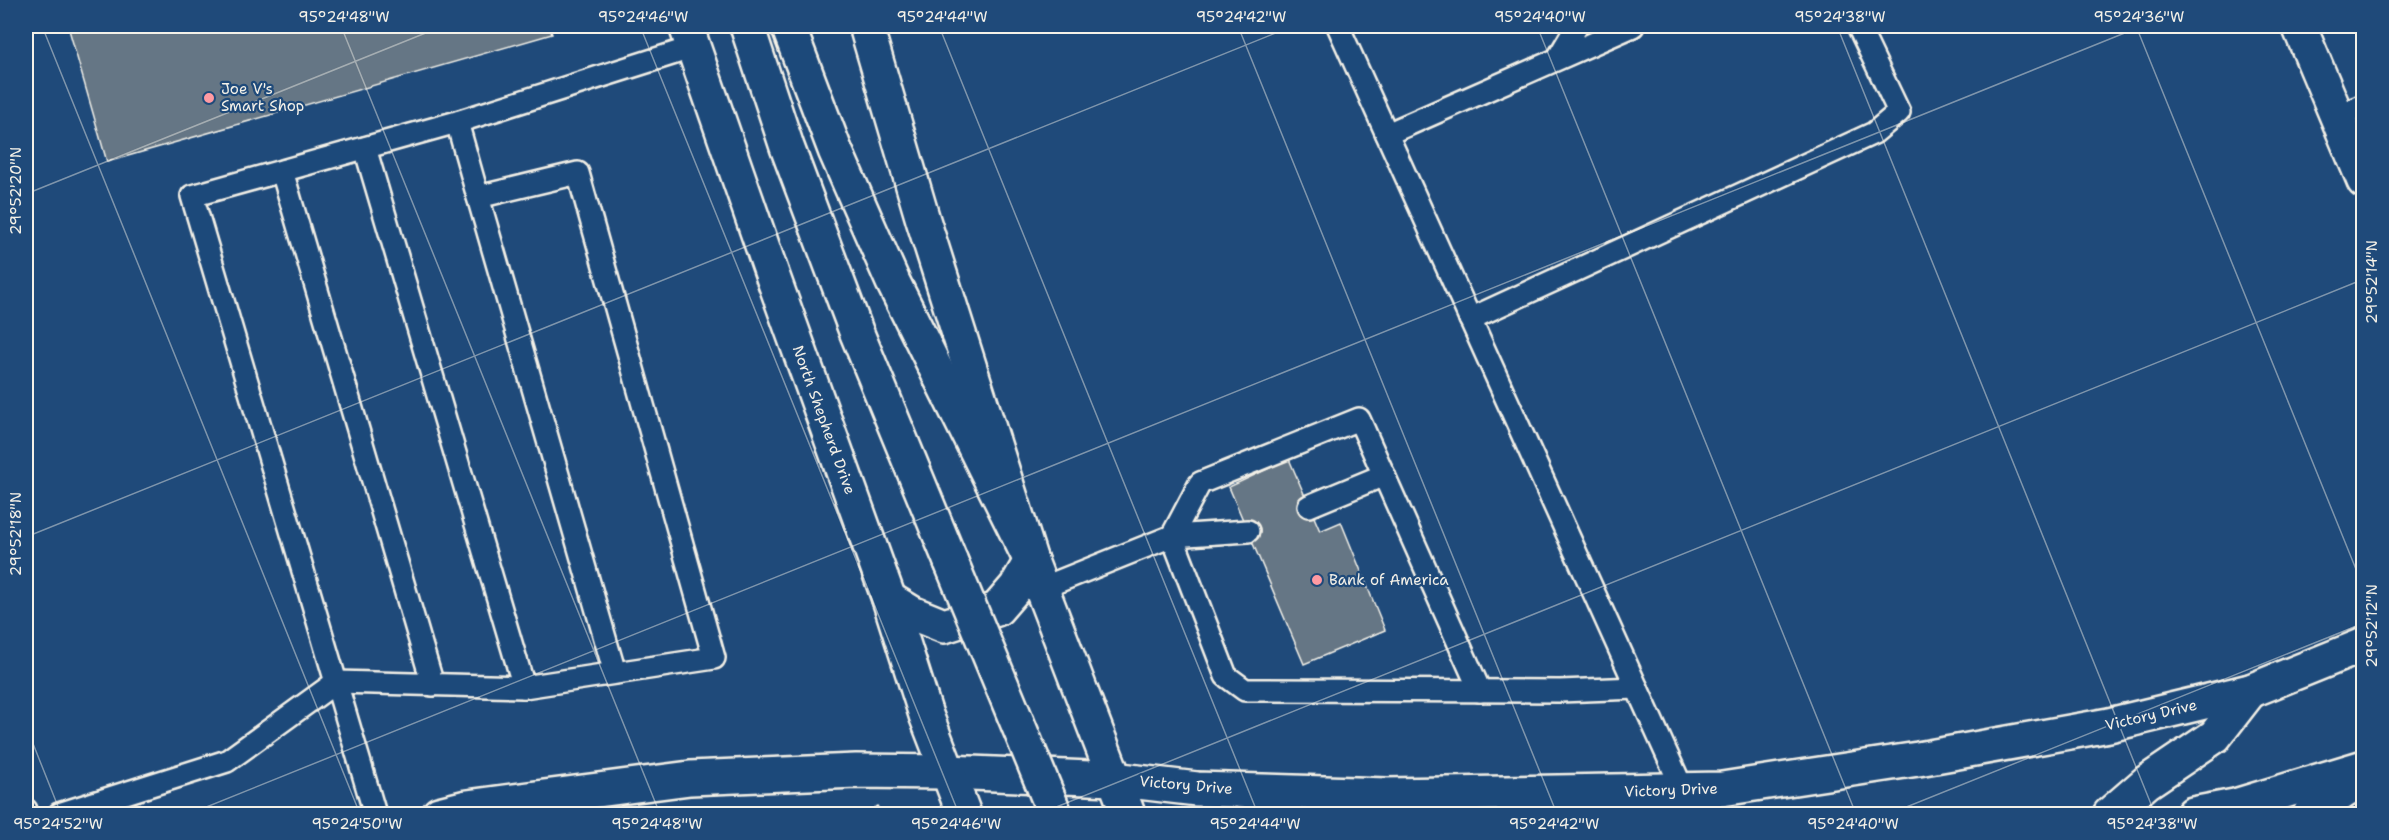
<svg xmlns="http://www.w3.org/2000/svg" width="2389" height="840" viewBox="0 0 2389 840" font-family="'Shantell Sans',sans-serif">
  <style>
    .building { fill: #657685; stroke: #f4f1e8; stroke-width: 1.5 }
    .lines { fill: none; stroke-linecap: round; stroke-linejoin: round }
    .lane-casing { stroke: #f4f1e8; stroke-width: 26 }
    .secondary-casing { stroke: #f4f1e8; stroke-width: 38 }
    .primary-casing { stroke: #f4f1e8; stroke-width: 38 }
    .highway-casing { stroke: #f4f1e8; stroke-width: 38 }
    .path { stroke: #f4f1e8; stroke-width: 4; stroke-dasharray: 4.5 4.5; stroke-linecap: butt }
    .lane { stroke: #1f4a7a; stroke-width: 21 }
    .secondary { stroke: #1f4a7a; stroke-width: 33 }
    .primary { stroke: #1f4a7a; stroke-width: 33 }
    .highway { stroke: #1f4a7a; stroke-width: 33 }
    .highway-bridge-casing { stroke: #f4f1e8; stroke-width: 38; stroke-linecap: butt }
    .highway-bridge { stroke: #1f4a7a; stroke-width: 33 }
    .ticks { fill: none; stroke: #f4f1e8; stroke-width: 1.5; stroke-opacity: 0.45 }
    .poi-dot { fill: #ff9aa2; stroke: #1f4a7a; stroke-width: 2 }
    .labels { text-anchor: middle; stroke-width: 4.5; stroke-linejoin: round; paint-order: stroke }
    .poi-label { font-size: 15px; fill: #f4f1e8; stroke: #1f4a7a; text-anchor: start }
    .street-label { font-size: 15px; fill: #f4f1e8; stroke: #1f4a7a }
    .neatline { fill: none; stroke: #f4f1e8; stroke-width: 2 }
    .ticks-label { font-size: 15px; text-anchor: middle; fill: #f4f1e8 }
  </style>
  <rect width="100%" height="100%" fill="#1f4a7a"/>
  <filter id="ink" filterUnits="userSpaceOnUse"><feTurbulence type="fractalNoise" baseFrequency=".0167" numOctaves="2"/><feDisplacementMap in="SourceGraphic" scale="12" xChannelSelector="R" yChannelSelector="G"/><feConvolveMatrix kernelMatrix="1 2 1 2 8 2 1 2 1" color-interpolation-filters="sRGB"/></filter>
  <g filter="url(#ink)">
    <!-- building -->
    <g class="building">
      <polygon points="68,26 549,26 552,34 107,162"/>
      <polygon points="1289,459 1320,531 1341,522 1385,630 1304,664 1229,487"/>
    </g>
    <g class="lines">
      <defs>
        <g id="lane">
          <polyline points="1338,26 1683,790"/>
          <polyline points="1558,58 1577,26"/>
          <polyline points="2337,116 2364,105"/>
          <polyline points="1387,134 1633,26"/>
          <polyline points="365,148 524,687"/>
          <polyline points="282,171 433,685"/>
          <polyline points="478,197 615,673"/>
          <polyline points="1470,319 1874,133 1899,112 1858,26"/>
          <polyline points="1309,506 1384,475"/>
          <polyline points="1172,536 1200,483 1359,419 1480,691"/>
          <polyline points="1172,536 1248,531"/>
          <polyline points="1042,588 1172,536 1226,676 1245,690 1560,691 1637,688"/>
          <polyline points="26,810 27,814"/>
          <polyline points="59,814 227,761 336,682 524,687 714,658 578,173 478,197 457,122"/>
          <polyline points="375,814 192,196 457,122 694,47"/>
        </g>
        <g id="secondary">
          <polyline points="2299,26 2364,181"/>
          <polyline points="439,814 467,807 690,778 856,771 947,772 1113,779 1197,789 1387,795 1722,789 1918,759 2109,725 2250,691 2364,645"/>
          <polyline points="2110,814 2147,782 2215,736 2250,691"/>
          <polyline points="2193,814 2235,806 2364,767"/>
          <polyline points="2310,814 2364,778"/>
        </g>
        <g id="primary">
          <polyline points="686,26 773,277 889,599 926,715 964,814"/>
          <polyline points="866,26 923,220 1031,561 1128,814"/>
          <polyline points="889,599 912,613 944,626 997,609 1016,587 1031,561"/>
        </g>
        <g id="highway">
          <polyline points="747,26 787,147 856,331 951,562"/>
          <polyline points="788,26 835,150 893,282 1031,561"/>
        </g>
      </defs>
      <!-- lane casing -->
      <use href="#lane" class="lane-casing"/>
      <!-- secondary casing -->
      <use href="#secondary" class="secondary-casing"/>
      <!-- primary casing -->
      <use href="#primary" class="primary-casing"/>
      <!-- highway casing -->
      <use href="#highway" class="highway-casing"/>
      <!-- path -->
      <polyline class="path" points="876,806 879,814"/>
      <!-- lane -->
      <use href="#lane" class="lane"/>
      <!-- secondary -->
      <use href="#secondary" class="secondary"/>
      <!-- primary -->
      <use href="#primary" class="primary"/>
      <!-- highway -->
      <use href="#highway" class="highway"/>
      <defs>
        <polyline id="highway-bridge" points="951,562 1055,814"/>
      </defs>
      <!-- highway-bridge casing -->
      <use href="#highway-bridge" class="highway-bridge-casing"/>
      <!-- highway-bridge -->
      <use href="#highway-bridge" class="highway-bridge"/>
    </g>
  </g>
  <!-- ticks -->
  <path class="ticks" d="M42,26l318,788M341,26l319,788M640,26l319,788M939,26l319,788M1238,26l319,788M1537,26l319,788M1837,26l318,788M2136,26l228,563M26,194l417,-168M26,537l1267,-511M26,726l35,88M189,814l1953,-788M1039,814l1325,-535M1889,814l475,-191"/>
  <!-- markers -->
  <g class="poi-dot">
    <circle cx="209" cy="98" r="6"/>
    <circle cx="1317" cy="580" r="6"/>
  </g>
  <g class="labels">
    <!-- poi labels -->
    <g class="poi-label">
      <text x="221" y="94">Joe V's<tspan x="221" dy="17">Smart Shop</tspan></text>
      <text x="1329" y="585">Bank of America</text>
    </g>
    <!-- street labels -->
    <g class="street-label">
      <text transform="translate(824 420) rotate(70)" y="5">North Shepherd Drive</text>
      <text transform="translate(2151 715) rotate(-13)" y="5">Victory Drive</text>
      <text transform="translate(1186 785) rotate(5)" y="5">Victory Drive</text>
      <text transform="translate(1671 790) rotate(-2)" y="5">Victory Drive</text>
    </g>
  </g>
  <!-- margin -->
  <rect width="2389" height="840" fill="none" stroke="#1f4a7a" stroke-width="66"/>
  <rect x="33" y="33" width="2323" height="774" class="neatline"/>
  <g class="ticks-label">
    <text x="344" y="22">95°24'48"W</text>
    <text x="643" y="22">95°24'46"W</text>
    <text x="942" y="22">95°24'44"W</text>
    <text x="1241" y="22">95°24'42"W</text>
    <text x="1540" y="22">95°24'40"W</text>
    <text x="1840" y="22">95°24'38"W</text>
    <text x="2139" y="22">95°24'36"W</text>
    <text transform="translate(16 191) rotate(-90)" y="5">29°52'20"N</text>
    <text transform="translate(2372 282) rotate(-90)" y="5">29°52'14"N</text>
    <text transform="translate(16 534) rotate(-90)" y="5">29°52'18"N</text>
    <text transform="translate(2372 626) rotate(-90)" y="5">29°52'12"N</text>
    <text x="58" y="829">95°24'52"W</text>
    <text x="357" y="829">95°24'50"W</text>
    <text x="657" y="829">95°24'48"W</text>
    <text x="956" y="829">95°24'46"W</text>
    <text x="1255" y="829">95°24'44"W</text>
    <text x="1554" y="829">95°24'42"W</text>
    <text x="1853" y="829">95°24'40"W</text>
    <text x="2152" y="829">95°24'38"W</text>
  </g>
</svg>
